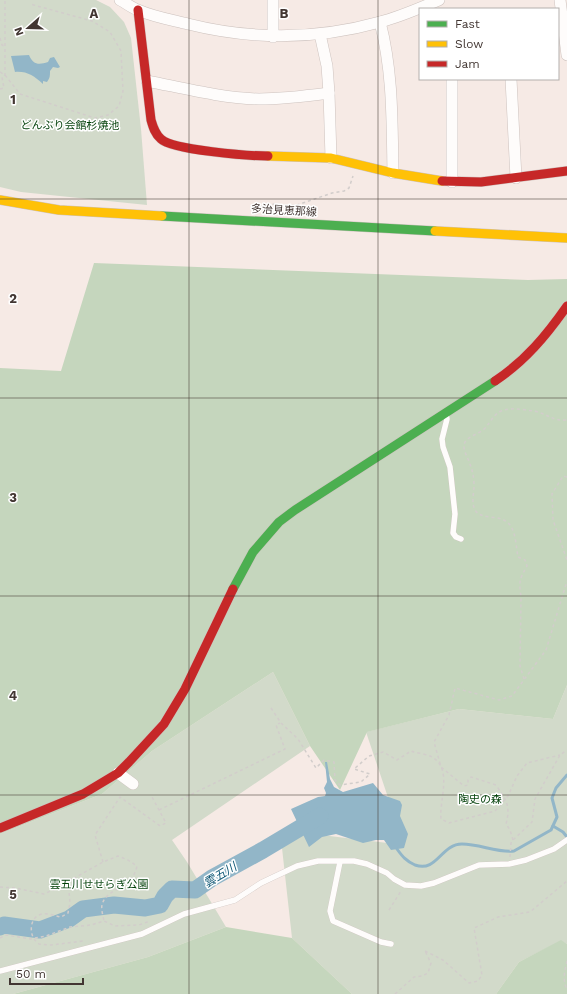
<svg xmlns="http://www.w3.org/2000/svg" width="567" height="994" viewBox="0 0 567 994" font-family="'Work Sans','Noto Sans JP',sans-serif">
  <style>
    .green { fill: #d2daca }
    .forest { fill: #c5d6bd }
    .water { fill: #92b6c8 }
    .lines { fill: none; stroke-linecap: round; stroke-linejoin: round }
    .stream { stroke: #92b6c8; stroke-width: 3 }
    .river { stroke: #92b6c8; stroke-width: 17 }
    .lane-casing { stroke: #cdc2be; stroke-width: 6 }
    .street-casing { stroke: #cdc2be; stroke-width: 12 }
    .fast-casing { stroke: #cdc2be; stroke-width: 10 }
    .slow-casing { stroke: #cdc2be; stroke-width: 10 }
    .jam-casing { stroke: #cdc2be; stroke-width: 10 }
    .path { stroke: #d2cdcb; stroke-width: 1.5; stroke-dasharray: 3 3; stroke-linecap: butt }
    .lane { stroke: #fefcfb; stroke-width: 5.5 }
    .street { stroke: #fefcfb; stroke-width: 11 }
    .fast { stroke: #4caf50; stroke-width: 9 }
    .slow { stroke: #ffc107; stroke-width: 9 }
    .jam { stroke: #c62828; stroke-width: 9 }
    .grid { fill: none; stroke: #423632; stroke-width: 1; stroke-opacity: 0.55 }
    .labels { text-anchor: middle; stroke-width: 3; stroke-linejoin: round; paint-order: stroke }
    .park-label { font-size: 11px; fill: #003f08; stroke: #fff }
    .street-label { font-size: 11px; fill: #423632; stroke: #fff }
    .water-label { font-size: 12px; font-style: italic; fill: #115977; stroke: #fff }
    .grid-label { font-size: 13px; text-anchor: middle; font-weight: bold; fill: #423632; stroke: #fff; stroke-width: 3; stroke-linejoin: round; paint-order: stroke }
  </style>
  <rect width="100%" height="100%" fill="#f6eae5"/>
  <!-- green -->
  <g class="green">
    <polygon points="0,0 96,0 110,7 124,22 131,38 141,129 147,205 21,192 0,187"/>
    <polygon points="273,672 310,746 172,840 187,862 226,927 148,957 13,994 0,994 0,834 102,794 152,751"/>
    <polygon points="567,685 567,944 561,941 519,962 496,994 352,994 292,938 280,830 404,845 366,732 459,709 553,719"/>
  </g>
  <!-- forest -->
  <g class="forest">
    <polygon points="94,263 528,280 567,279 567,685 553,719 459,709 367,732 340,790 310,746 273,672 152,751 102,794 0,834 0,368 61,371"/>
    <polygon points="226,927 292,938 352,994 13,994 148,957"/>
    <polygon points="561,940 567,944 567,994 496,994 519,962"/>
  </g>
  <!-- water -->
  <g class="water">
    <path d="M29,55c4,10 10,10 19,7l2,-4 4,-1 6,10 -2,1 -5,-1 -3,4c0,5 0,7 -3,11l-4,-1v3c-9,-8 -16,-13 -28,-12l-4,-16z"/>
    <polygon points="325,762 327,762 330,779 334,787 343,792 373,783 383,795 400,801 402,805 400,816 408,834 404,848 391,850 384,840 376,840 363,843 336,834 322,837 309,847 291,809 318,797 325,796 326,793 324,788 327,782"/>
  </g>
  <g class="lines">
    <!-- stream -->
    <g class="stream">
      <polyline points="553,826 563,832 567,837"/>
      <path d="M397,849c5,7 9,12 18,16 22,8 26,-21 47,-21 18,0 35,9 52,7l37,-21 6,-13 -5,-19 4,-10 11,-13"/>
    </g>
    <!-- river -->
    <polyline class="river" points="0,927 4,925 40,930 69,919 83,909 114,905 145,908 160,905 165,896 172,889 195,890 212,878 263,850 320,816"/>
    <defs>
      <g id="lane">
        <polyline points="446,414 447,419 442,439 443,447 450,467 455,514 453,533 456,537 461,539"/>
        <polyline points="340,862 330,911 333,921 381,942 391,944"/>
        <polyline points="0,971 142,934 184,914 235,900 261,883 297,866 318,861 354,861 367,864 387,873 394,879 405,885 421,886 434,883 479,865 509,864 526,860 554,849 567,840"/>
      </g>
      <g id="street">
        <path d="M120,0c6,3 12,8 18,10 16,7 34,10 50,14 64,16 128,16 192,-2 20,-5 40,-14 59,-22"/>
        <polyline points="560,0 567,55"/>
        <path d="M380,22c13,50 12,99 13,151"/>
        <polyline points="320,34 327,66 329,93 331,158"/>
        <polyline points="273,37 273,0"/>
        <polyline points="452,79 452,182"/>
        <polyline points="511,79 516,178"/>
        <path d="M147,81c36,7 74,17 112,18 23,0 47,-3 70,-6"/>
        <polyline points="118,773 133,784"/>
      </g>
      <g id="fast">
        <polyline points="162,216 435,231"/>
        <polyline points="233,589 253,552 279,522 295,510 495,381"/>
      </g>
      <g id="slow">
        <polyline points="268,156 331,158 393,173 442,181"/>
        <polyline points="0,200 59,210 162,216"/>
        <polyline points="435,231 567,238"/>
      </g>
      <g id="jam">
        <path d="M138,10l13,110c2,7 4,14 10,19 11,11 89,17 107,17"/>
        <polyline points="442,181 481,182 567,171"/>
        <path d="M495,381c30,-20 51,-45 72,-75"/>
        <polyline points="0,828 83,794 118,773 129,762 164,724 185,689 233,589"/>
      </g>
    </defs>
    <!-- lane casing -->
    <use href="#lane" class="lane-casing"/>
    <!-- street casing -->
    <use href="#street" class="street-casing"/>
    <!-- fast casing -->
    <use href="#fast" class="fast-casing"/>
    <!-- slow casing -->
    <use href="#slow" class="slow-casing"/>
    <!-- jam casing -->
    <use href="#jam" class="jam-casing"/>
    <!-- path -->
    <g class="path">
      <polyline points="0,38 2,45 6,47"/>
      <polyline points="0,72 5,75 20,94 95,118 108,115 119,106 123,91 121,51 110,32 92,21 30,4"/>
      <polyline points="0,89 4,88 2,77 5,75 5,0"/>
      <path d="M261,207c11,-6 24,0 36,-2l35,-12 12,-2 5,-3 4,-12"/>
      <polyline points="567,477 563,476 552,494 553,520 567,560"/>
      <path d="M524,679l-4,-13 1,-69c-2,-16 -2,-17 6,-31l-2,-6 -7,-3c-2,-10 -2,-24 -8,-32 -9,-12 -29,-4 -35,-15 -4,-8 -1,-16 -1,-24 0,-10 -2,-18 -6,-27 -2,-5 -6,-11 -3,-17 4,-6 13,-8 18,-12 10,-9 10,-20 28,-21 4,-1 23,2 27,3 12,4 16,9 29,8"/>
      <path d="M271,708l10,15 17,16 18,29 8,-8 10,2 1,18 5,5 21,-3 9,-8 -16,-5 15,-13 14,-4 14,8 14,-9c6,2 15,3 21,6 21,12 7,43 9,62l8,4 46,-12 13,-15 9,-20 10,-13 33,-8"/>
      <polyline points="159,810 285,749 276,725 280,723"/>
      <path d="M513,840l-3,-10 -4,-6c5,-19 0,-24 -10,-39l-25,-8 -3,3v5l-4,1 -23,-19 -7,-25 15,-27 6,-27 44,12 13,-4 34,-46 21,-69"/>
      <polyline points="510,857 511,843 513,840 532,822 535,799 560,755 567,750"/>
      <polyline points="103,862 95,835 120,797 160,826 166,823 152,797"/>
      <path d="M68,881l2,22 -2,10 -7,4c-6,-1 -12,-4 -19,-3 -10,2 -13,14 -9,23 1,3 4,5 6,7l12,1 32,-4"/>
      <path d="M0,887l15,1 29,6 9,-4 50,-28 15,-6 10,4 9,6c-5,25 -31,21 -35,39 -1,4 1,11 2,16"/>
      <polyline points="389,910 401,891"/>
      <polyline points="0,938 6,935 30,939 46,936 70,927 91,925 104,921 115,926 139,925 150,921"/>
      <polyline points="425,951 443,960 469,983 478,981 482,975 474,928 498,917 530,912 567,881"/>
      <path d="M567,961c-2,9 -5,19 0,28"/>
      <polyline points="395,994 414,977 422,976 428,973 431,963 425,951"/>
    </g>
    <!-- lane -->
    <use href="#lane" class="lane"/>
    <!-- street -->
    <use href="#street" class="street"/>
    <!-- fast -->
    <use href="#fast" class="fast"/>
    <!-- slow -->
    <use href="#slow" class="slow"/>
    <!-- jam -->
    <use href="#jam" class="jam"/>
  </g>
  <!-- grid -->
  <path class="grid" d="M189,0v994M378,0v994M0,199h567M0,398h567M0,596h567M0,795h567"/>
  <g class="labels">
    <!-- park labels -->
    <g class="park-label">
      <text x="70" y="129">どんぶり会館杉焼池</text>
      <text x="480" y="803">陶史の森</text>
      <text x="99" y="888">雲五川せせらぎ公園</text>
    </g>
    <!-- street labels -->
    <g class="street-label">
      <text transform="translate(284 210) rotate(3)" y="4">多治見恵那線</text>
    </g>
    <!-- water labels -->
    <g class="water-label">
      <text transform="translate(220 875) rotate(-31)" y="4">雲五川</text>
    </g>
  </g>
  <g class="grid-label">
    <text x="94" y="18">A</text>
    <text x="284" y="18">B</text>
    <text x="13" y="104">1</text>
    <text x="13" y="303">2</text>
    <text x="13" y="502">3</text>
    <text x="13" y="700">4</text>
    <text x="13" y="899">5</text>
  </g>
  <!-- legend -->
  <rect x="419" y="8" width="140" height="72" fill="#ffffff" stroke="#b3afad"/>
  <rect x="427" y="21" width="20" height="6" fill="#4caf50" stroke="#b3afad"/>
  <text x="455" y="28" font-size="12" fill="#423632">Fast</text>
  <rect x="427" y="41" width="20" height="6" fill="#ffc107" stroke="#b3afad"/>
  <text x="455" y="48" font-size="12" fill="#423632">Slow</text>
  <rect x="427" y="61" width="20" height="6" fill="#c62828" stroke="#b3afad"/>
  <text x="455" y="68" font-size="12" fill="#423632">Jam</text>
  <!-- north arrow -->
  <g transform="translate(28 28) rotate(250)" stroke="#ffffff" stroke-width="3" paint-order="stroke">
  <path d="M0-3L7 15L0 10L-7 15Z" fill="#423632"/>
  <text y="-6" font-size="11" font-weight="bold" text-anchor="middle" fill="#423632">N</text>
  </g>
  <!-- scale -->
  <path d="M10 978v6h73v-6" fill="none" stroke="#423632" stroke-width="2"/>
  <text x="16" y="978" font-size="12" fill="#423632" stroke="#ffffff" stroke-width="3" paint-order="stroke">50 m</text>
</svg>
